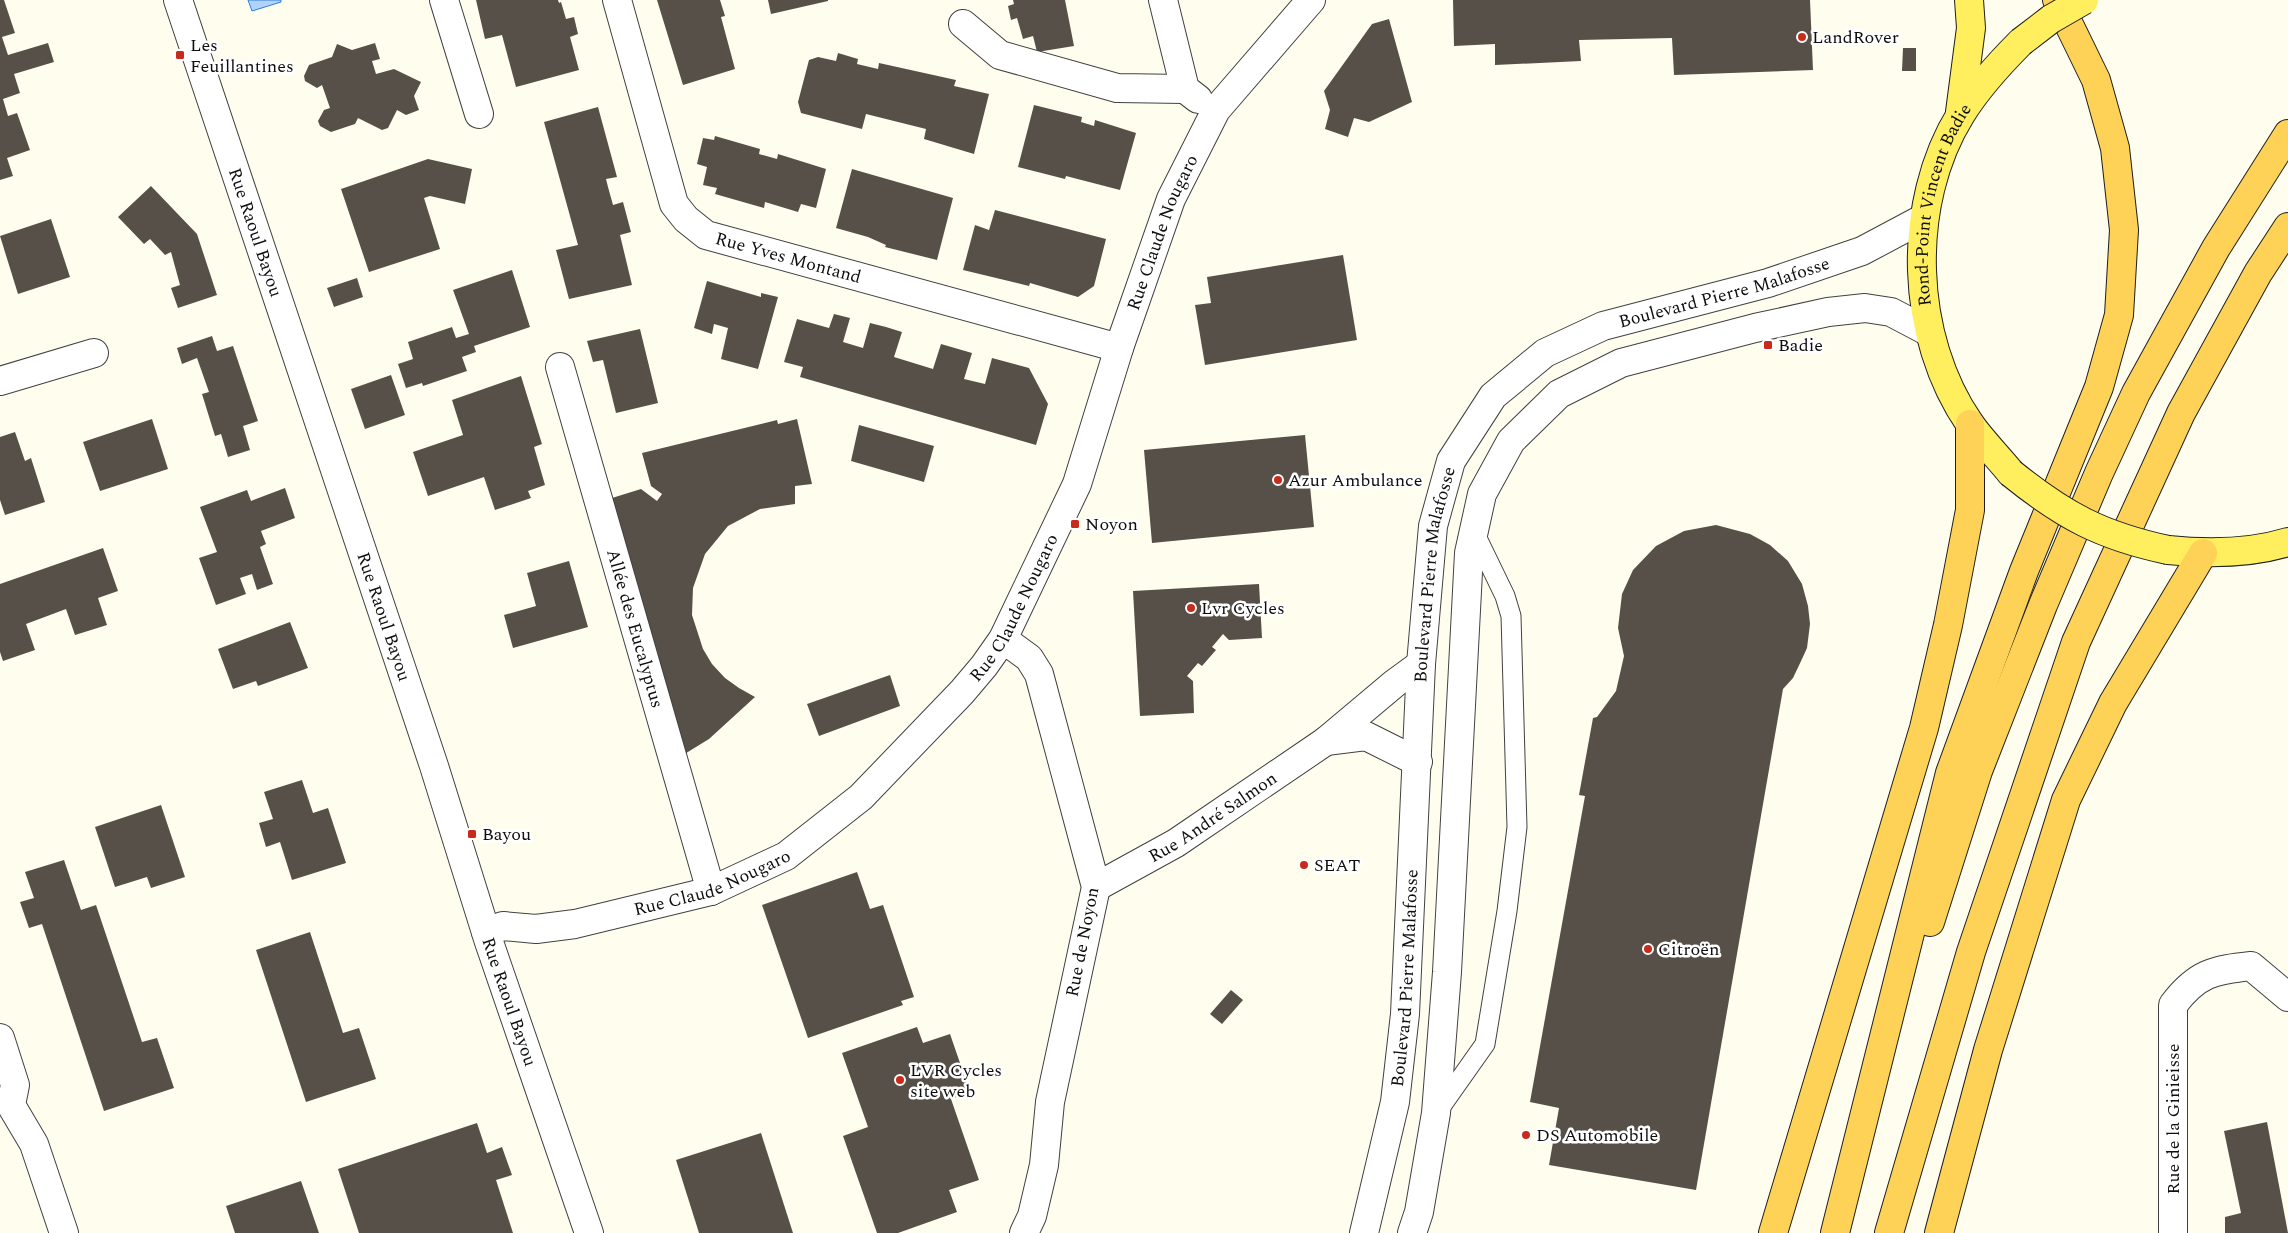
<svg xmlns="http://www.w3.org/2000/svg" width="2288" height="1233" viewBox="0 0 2288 1233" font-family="Spectral,serif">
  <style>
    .water { fill: #afd3fa; stroke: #307dd7 }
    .building { fill: #575049 }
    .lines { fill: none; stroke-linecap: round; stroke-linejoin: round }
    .service-casing { stroke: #414141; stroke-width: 21 }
    .minor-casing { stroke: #414141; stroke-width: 30 }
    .tertiary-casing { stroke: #414141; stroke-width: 30 }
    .primary-casing { stroke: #1f1f1f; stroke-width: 30 }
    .trunk-casing { stroke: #1f1f1f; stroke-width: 30 }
    .service { stroke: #fff; stroke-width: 19 }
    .minor { stroke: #fff; stroke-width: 28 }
    .tertiary { stroke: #fff; stroke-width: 28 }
    .primary { stroke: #ffee5e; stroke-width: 28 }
    .trunk { stroke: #fed256; stroke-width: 28 }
    .primary-bridge-casing { stroke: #1f1f1f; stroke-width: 30; stroke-linecap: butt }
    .primary-bridge { stroke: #ffee5e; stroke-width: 28 }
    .poi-dot { fill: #c82b1c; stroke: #fff; stroke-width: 2 }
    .labels { text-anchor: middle; stroke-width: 5; stroke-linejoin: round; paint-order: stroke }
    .poi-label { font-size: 18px; fill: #0e0e0e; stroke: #fff; text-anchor: start }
    .street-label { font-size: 18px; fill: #0e0e0e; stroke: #fff }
  </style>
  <rect width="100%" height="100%" fill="#fffeee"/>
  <!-- water -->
  <polygon class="water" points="248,0 281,0 281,2 252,11"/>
  <!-- building -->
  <g class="building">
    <polygon points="0,0 4,0 15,33 2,37 8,55 48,43 54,62 14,74 20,93 3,99 8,116 17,113 30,150 7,158 13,176 0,180"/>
    <polygon points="476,0 558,0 559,3 561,2 566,19 574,17 578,34 570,37 579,70 516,87 502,35 485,39"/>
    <polygon points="657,0 720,0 725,16 721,17 735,69 683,85"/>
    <polygon points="768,0 828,0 828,1 771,14"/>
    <polygon points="1013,0 1065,0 1074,46 1037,52 1033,36 1023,39 1017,18 1011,20 1008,6 1014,4"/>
    <polygon points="1453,0 1810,0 1813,70 1674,75 1672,38 1579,40 1581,61 1495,65 1495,44 1454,46"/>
    <polygon points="1389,19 1412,102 1369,122 1354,118 1348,137 1325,129 1330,110 1324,91 1372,24"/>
    <polygon points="375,43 380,59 372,61 376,74 394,69 421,82 414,96 419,110 406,115 397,110 388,128 382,130 358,118 355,124 331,132 320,126 318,121 324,110 330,108 322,85 317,88 305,81 304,76 309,65 332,57 337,44 352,50"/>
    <polygon points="1903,48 1916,48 1916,71 1902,71"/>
    <polygon points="838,53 858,59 857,64 878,69 879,63 956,80 954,86 989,94 974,154 924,139 926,129 866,114 862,129 801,113 798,102 809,60 818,57 836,61"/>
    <polygon points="1034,105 1082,117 1081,122 1094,126 1095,120 1136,133 1120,190 1066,176 1065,179 1018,167"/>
    <polygon points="598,107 617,177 606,179 608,187 613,205 623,202 631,232 620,235 632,285 569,299 556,250 578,245 544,122"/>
    <polygon points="715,136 760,149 759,154 777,159 778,154 826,169 816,208 801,204 798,212 765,202 764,208 715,194 717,188 703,185 707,167 697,164 703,138 714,140"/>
    <polygon points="428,159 472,169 465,204 430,196 424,198 440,249 369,272 341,189"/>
    <polygon points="852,169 953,198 937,260 885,247 886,245 868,237 836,228"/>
    <polygon points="151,186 197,234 217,295 178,308 171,288 180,285 171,252 165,255 150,239 144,244 118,217"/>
    <polygon points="995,210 1106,239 1094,286 1078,297 1030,283 1029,286 963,270 975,225 989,230"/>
    <polygon points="51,219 70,277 18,294 0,236"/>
    <polygon points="1343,255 1357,340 1205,365 1195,305 1211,303 1207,277"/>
    <polygon points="512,270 530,327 474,346 476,352 462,357 467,371 423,386 422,383 406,388 398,364 413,359 408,342 452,327 456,338 469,334 453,290"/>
    <polygon points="357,278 363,297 334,307 327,288"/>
    <polygon points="707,281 761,297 761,293 778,297 758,369 721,359 728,328 714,324 712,334 694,328"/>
    <polygon points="834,314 850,318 843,342 863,348 870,323 886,327 902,332 894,357 933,369 941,344 972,353 964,379 985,384 992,358 1029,368 1048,404 1036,445 800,377 803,367 784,362 797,319 829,328"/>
    <polygon points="640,329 658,403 616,413 603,360 593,362 587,341"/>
    <polygon points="212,336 217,351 233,346 258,421 243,426 250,450 228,457 221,434 215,436 202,394 209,392 197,358 182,364 177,348"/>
    <polygon points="391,375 405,415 365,429 351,389"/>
    <polygon points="521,376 542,444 534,447 545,485 528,491 531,498 495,510 484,477 428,496 413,452 463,435 452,400"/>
    <polygon points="152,419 168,469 100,491 83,442"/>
    <polygon points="797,419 812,484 795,486 795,504 760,509 728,526 705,554 693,588 692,615 703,649 712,664 725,678 739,688 755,697 709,739 683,755 612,498 641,489 657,501 662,494 651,486 642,453 777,420 778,424"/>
    <polygon points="859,425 934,446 924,482 851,461"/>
    <polygon points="15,432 25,461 31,458 45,502 5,515 0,500 0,437"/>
    <polygon points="1305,435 1314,527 1152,543 1144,450"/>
    <polygon points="285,488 295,518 261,531 266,544 260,547 273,584 257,590 252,574 240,578 246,594 216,605 199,558 217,552 200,507 247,490 251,501"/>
    <polygon points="1716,525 1750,534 1770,545 1788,561 1802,584 1808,606 1810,624 1807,648 1802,659 1793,678 1783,689 1696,1190 1549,1165 1559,1108 1530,1102 1585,796 1579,795 1593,718 1597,717 1616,691 1624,656 1618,628 1622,594 1633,570 1656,546 1684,531"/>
    <polygon points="103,548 118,591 98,598 107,625 75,635 66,609 26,624 35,650 3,661 0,652 0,584"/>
    <polygon points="569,561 588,627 513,648 504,615 536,606 527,573"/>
    <polygon points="1259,584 1262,638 1229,640 1223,634 1212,647 1216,650 1202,666 1198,663 1187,676 1193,681 1194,713 1140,716 1133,591"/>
    <polygon points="290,622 308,668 258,686 256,681 233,689 218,649"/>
    <polygon points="890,675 900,706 819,736 807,704"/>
    <polygon points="302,780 313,813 328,808 346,863 292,880 280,842 266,847 259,823 273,819 264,792"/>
    <polygon points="161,805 185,877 151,888 147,877 115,887 95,827"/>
    <polygon points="64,860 81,910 96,905 142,1042 157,1038 174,1088 104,1111 42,924 29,928 20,902 34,898 25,872"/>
    <polygon points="857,872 870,909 883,905 914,997 901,1001 903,1005 808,1038 762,905"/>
    <polygon points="310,932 343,1033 359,1028 376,1079 306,1102 256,950"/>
    <polygon points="1231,990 1243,1000 1222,1024 1210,1014"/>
    <polygon points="917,1027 923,1043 950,1034 970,1092 951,1099 979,1180 949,1190 957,1212 898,1233 877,1233 843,1136 868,1127 842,1053"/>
    <polygon points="2267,1122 2288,1233 2225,1233 2225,1217 2241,1213 2224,1131"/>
    <polygon points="477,1123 487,1153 502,1147 512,1175 496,1180 513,1233 359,1233 338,1169"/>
    <polygon points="761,1133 793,1233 699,1233 676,1160"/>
    <polygon points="301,1181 319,1233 235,1233 226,1206"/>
  </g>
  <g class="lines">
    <defs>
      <polyline id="service" points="1437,1112 1485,1044 1507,911 1517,827 1511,616 1505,596 1474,532"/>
      <g id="minor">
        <path id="s1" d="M178,0l256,766 55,176 100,291"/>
        <polyline points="444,0 479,114"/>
        <path id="s2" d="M617,0l57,204 12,15 20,16 413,113"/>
        <polyline points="1163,0 1185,89 1198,99"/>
        <polyline points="963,24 1000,55 1117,88 1185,89"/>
        <path id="s3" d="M560,367l151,524"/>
        <polyline points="0,381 94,353"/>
        <polyline points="1003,639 1029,658 1039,674 1096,887 1050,1102 1044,1165 1032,1216 1024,1233"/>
        <polyline points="1326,741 1366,736 1418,762"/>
        <path id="s4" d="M1096,887l80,-44 150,-102 69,-58 26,-19"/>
        <path id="s5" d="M486,932l17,-6 33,3 39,-5 136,-33 75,-35 75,-59 101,-105 22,-26 19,-27 74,-155 42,-136 52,-149 45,-89 95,-110"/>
        <polyline points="0,1038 15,1085 11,1105 34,1144 64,1233"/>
        <path d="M2173,1233v-228c24,-32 41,-35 78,-39l37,31"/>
      </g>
      <g id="tertiary">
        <path id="s6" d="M1364,1233l31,-131 10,-88 16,-350 12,-138 18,-65 42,-65 52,-43 58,-27 165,-43 94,-32 62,-33"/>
        <polyline points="1412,1233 1419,1212 1436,1113 1447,972 1469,553 1482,494 1511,441 1559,394 1621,363 1755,328 1828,312 1865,308 1891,312 1929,332"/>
      </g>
      <g id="primary">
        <polyline points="1960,112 1971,28 1969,0"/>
        <path id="s7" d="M2011,473c-13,-16 -29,-32 -41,-49 -60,-86 -65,-220 -9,-310 17,-27 38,-50 60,-72"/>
        <path d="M2168,550c40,4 81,4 120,-8"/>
      </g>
      <g id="trunk">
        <polyline points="1930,922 1978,771 2043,605 2099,473 2136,393 2216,248 2288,134"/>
        <polyline points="1773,1233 1924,728 1948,625 1970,510 1970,424"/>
        <polyline points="1835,1233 1950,773 2024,571 2099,387 2119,315 2124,230 2115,148 2096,80 2057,0"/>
        <polyline points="1889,1233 1971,952 2076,642 2181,413 2258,273 2288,227"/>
        <polyline points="1939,1233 1988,1050 2066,800 2113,703 2203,553"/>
      </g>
    </defs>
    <!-- service casing -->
    <use href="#service" class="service-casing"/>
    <!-- minor casing -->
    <use href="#minor" class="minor-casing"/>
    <!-- tertiary casing -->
    <use href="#tertiary" class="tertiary-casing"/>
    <!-- primary casing -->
    <use href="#primary" class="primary-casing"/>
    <!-- trunk casing -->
    <use href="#trunk" class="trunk-casing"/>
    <!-- service -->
    <use href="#service" class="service"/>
    <!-- minor -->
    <use href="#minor" class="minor"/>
    <!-- tertiary -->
    <use href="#tertiary" class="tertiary"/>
    <!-- primary -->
    <use href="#primary" class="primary"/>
    <!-- trunk -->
    <use href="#trunk" class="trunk"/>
    <defs>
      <g id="primary-bridge">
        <polyline points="2021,42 2051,19 2084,0"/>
        <path d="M2011,473c53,43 91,63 157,77"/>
      </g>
    </defs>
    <!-- primary-bridge casing -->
    <use href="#primary-bridge" class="primary-bridge-casing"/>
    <!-- primary-bridge -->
    <use href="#primary-bridge" class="primary-bridge"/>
  </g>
  <!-- markers -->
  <g class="poi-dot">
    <circle cx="1802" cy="37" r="5"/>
    <rect x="175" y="50" width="10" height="10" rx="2.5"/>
    <rect x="1763" y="340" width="10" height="10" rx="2.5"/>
    <circle cx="1278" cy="480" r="5"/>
    <rect x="1070" y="519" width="10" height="10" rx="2.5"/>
    <circle cx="1191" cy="608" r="5"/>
    <rect x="467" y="829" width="10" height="10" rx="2.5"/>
    <circle cx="1304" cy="865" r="5"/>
    <circle cx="1648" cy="949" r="5"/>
    <circle cx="900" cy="1080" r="5"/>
    <circle cx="1526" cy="1135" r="5"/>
  </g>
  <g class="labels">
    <!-- poi labels -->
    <g class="poi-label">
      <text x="1812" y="43">LandRover</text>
      <text x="190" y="51">Les<tspan x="190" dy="21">Feuillantines</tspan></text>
      <text x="1778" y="351">Badie</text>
      <text x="1288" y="486">Azur Ambulance</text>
      <text x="1085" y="530">Noyon</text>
      <text x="1201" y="614">Lvr Cycles</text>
      <text x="482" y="840">Bayou</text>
      <text x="1314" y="871">SEAT</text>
      <text x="1658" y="955">Citroën</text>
      <text x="910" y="1076">LVR Cycles<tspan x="910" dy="21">site web</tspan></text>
      <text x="1536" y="1141">DS Automobile</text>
    </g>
    <!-- street labels -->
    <g class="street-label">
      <text dy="6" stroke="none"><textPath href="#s7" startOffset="296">Rond-Point Vincent Badie</textPath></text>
      <text dy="6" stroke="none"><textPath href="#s1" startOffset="245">Rue Raoul Bayou</textPath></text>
      <text dy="6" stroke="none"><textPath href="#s5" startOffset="1059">Rue Claude Nougaro</textPath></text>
      <text dy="6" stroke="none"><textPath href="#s2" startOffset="342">Rue Yves Montand</textPath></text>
      <text dy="6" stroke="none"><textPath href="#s6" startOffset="1114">Boulevard Pierre Malafosse</textPath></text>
      <text dy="6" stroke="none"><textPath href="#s6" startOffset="664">Boulevard Pierre Malafosse</textPath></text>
      <text dy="6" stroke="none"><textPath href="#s5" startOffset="654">Rue Claude Nougaro</textPath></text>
      <text dy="6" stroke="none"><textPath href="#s1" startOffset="650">Rue Raoul Bayou</textPath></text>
      <text dy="6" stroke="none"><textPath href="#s3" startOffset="272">Allée des Eucalyptus</textPath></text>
      <text dy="6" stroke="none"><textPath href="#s4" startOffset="136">Rue André Salmon</textPath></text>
      <text dy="6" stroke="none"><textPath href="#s5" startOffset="234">Rue Claude Nougaro</textPath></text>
      <text transform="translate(1082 942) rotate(-79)" y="6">Rue de Noyon</text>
      <text dy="6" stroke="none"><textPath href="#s6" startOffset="259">Boulevard Pierre Malafosse</textPath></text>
      <text dy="6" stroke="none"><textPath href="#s1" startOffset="1055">Rue Raoul Bayou</textPath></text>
      <text transform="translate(2173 1119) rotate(-90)" y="6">Rue de la Ginieisse</text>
    </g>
  </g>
</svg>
